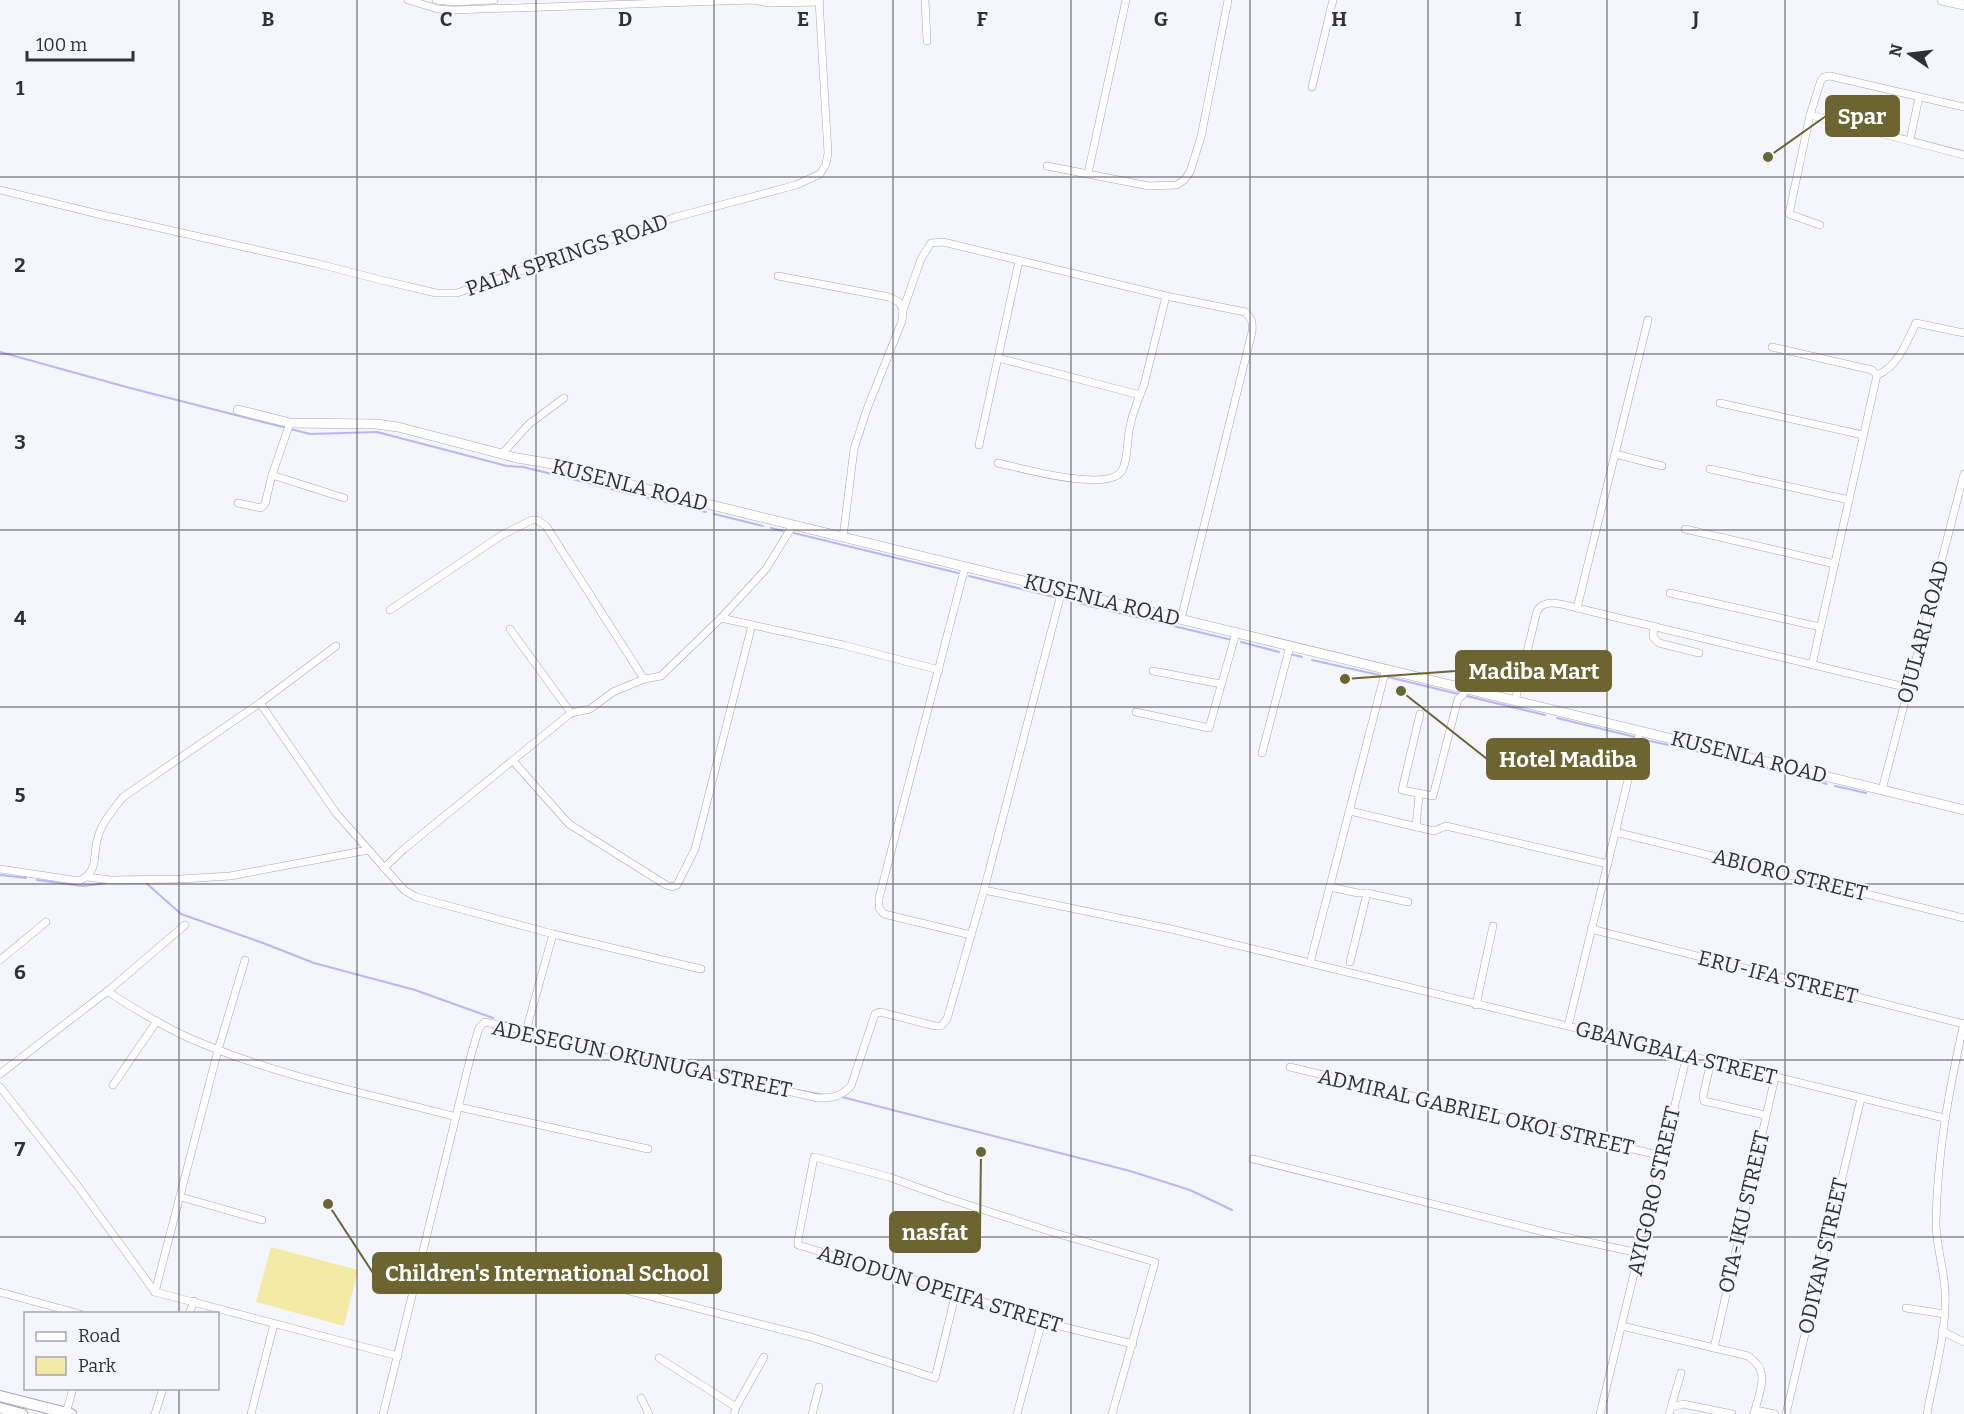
<svg xmlns="http://www.w3.org/2000/svg" width="1964" height="1414" viewBox="0 0 1964 1414" font-family="Bitter,serif">
  <style>
    .green { fill: #f3eaa6 }
    .lines { fill: none; stroke-linecap: round; stroke-linejoin: round }
    .stream { stroke: #bab6f4; stroke-width: 2 }
    .street-casing { stroke: #a6a5b8; stroke-width: 8 }
    .secondary-casing { stroke: #a6a5b8; stroke-width: 10 }
    .primary-casing { stroke: #a6a5b8; stroke-width: 12 }
    .street { stroke: #fff; stroke-width: 7 }
    .secondary { stroke: #fff; stroke-width: 9 }
    .primary { stroke: #fff; stroke-width: 10 }
    .grid { fill: none; stroke: #303037; stroke-width: 1.5; stroke-opacity: 0.55 }
    .labels { text-anchor: middle; stroke-width: 4.5; stroke-linejoin: round; paint-order: stroke }
    .street-label { font-size: 21px; fill: #303037; stroke: #f5f5fd }
    .grid-label { font-size: 20px; text-anchor: middle; font-weight: bold; fill: #303037; stroke: #f5f5fd; stroke-width: 4.5; stroke-linejoin: round; paint-order: stroke }
    .leader { fill: none; stroke: #6c6531; stroke-width: 2 }
    .callout-dot { fill: #6c6531; stroke: #f5f5fd; stroke-width: 2 }
    .callout { fill: #6c6531; stroke: #6c6531; stroke-width: 2 }
    .callout-label { font-size: 22px; text-anchor: middle; font-weight: bold; fill: #fff }
  </style>
  <rect width="100%" height="100%" fill="#f5f5fd"/>
  <!-- green -->
  <polygon class="green" points="271,1247 358,1270 344,1326 256,1302"/>
  <g class="lines">
    <!-- stream -->
    <g class="stream">
      <polyline points="0,352 130,388 310,434 377,432 507,466 523,467 556,475"/>
      <polyline points="568,478 635,495"/>
      <polyline points="645,497 706,512"/>
      <polyline points="714,514 763,526"/>
      <polyline points="771,528 783,531"/>
      <polyline points="794,533 958,573"/>
      <polyline points="969,576 1054,597"/>
      <polyline points="1065,599 1098,608"/>
      <polyline points="1111,611 1232,640"/>
      <polyline points="1241,642 1279,652"/>
      <polyline points="1290,654 1302,657"/>
      <polyline points="1312,660 1379,675"/>
      <polyline points="1388,677 1545,715"/>
      <polyline points="1557,718 1635,737"/>
      <polyline points="1646,740 1668,745"/>
      <polyline points="1677,747 1700,752"/>
      <polyline points="1719,757 1731,760"/>
      <polyline points="1746,763 1755,765"/>
      <polyline points="1766,768 1827,784"/>
      <polyline points="1835,786 1866,793"/>
      <polyline points="0,875 26,878"/>
      <polyline points="37,880 83,886 106,883"/>
      <polyline points="145,882 181,914 263,943 314,963 415,990 493,1018"/>
      <polyline points="505,1022 607,1046"/>
      <polyline points="797,1090 824,1095"/>
      <polyline points="842,1097 1130,1171 1190,1190 1232,1210"/>
    </g>
    <defs>
      <g id="street">
        <polyline points="408,0 438,9 453,10 753,0 769,3 820,2"/>
        <polyline points="436,0 454,2 494,0"/>
        <polyline points="925,0 927,41"/>
        <polyline points="1312,87 1333,0"/>
        <polyline points="1810,115 1821,80 1824,77 1830,76 1964,107"/>
        <polyline points="1910,140 1919,97"/>
        <polyline points="1047,166 1149,186 1177,185 1184,180 1190,172 1201,137 1228,0"/>
        <polyline points="1088,173 1126,0"/>
        <polyline points="0,190 98,214 315,263 381,280 436,293 457,293 676,217 796,185 820,174 826,164 828,153 819,0"/>
        <polyline points="1820,225 1789,214 1810,115 1964,155"/>
        <polyline points="778,276 889,297 899,302 903,310 902,321 867,409 854,449 843,537"/>
        <path d="M903,310l18,-51 10,-16 12,-1 223,54 79,16c7,6 8,11 7,20l-71,287"/>
        <polyline points="1772,347 1872,370 1877,375"/>
        <polyline points="998,358 1140,395 1144,385 1166,296"/>
        <polyline points="1720,403 1863,435"/>
        <polyline points="290,423 272,475 344,498"/>
        <polyline points="979,445 1019,261"/>
        <polyline points="502,454 529,424 564,398"/>
        <polyline points="1615,454 1662,466"/>
        <path d="M998,463c23,5 107,29 123,9 7,-9 6,-34 9,-46 2,-10 6,-21 10,-31"/>
        <polyline points="1710,469 1849,500"/>
        <polyline points="238,503 261,508 265,504 272,475"/>
        <polyline points="1685,529 1835,564"/>
        <polyline points="965,567 879,898 879,908 884,914 971,935"/>
        <polyline points="1670,593 1820,627"/>
        <polyline points="1577,608 1648,320"/>
        <polyline points="390,610 502,535 532,520 537,520 546,526 644,679"/>
        <polyline points="721,618 843,645 939,670"/>
        <polyline points="1654,626 1653,637 1659,643 1699,653"/>
        <polyline points="510,629 571,713"/>
        <path d="M1812,665l65,-290c21,-8 30,-34 39,-52l48,10"/>
        <polyline points="1386,669 1310,963 1944,1118"/>
        <polyline points="1153,671 1221,684"/>
        <path d="M1515,701l22,-90c8,-14 27,-6 40,-3l332,80"/>
        <polyline points="260,703 336,813 404,890 416,897 553,934 701,969"/>
        <polyline points="1136,712 1209,728 1236,633"/>
        <polyline points="1420,714 1402,790 1433,796 1458,699 1463,695 1465,688"/>
        <polyline points="1262,753 1290,646"/>
        <polyline points="513,761 569,824 666,885 672,887 677,885 695,849 752,625"/>
        <polyline points="1882,790 1964,474"/>
        <polyline points="1350,811 1434,831 1446,826 1608,864"/>
        <polyline points="1416,827 1419,795"/>
        <polyline points="1615,832 1964,918"/>
        <polyline points="384,868 404,849 571,713 590,709 613,692 644,679 661,676 721,618 766,569 793,525"/>
        <path d="M0,869l79,12c21,-10 13,-25 19,-44 4,-15 16,-28 25,-40l137,-94 76,-57"/>
        <polyline points="87,877 111,880 180,879 230,876 368,850"/>
        <polyline points="1330,887 1358,893 1367,893 1408,902"/>
        <polyline points="984,890 1171,929 1310,963"/>
        <polyline points="1591,929 1964,1024"/>
        <polyline points="0,960 46,922"/>
        <polyline points="1350,962 1367,893"/>
        <path d="M107,991c26,17 52,33 80,46 85,38 179,56 269,80"/>
        <polyline points="1476,1005 1493,926"/>
        <polyline points="1568,1026 1640,731"/>
        <polyline points="526,1031 553,934"/>
        <polyline points="1711,1061 1703,1096 1704,1101 1765,1115"/>
        <polyline points="1290,1067 1662,1156"/>
        <polyline points="0,1074 109,990 185,925"/>
        <polyline points="113,1085 157,1021"/>
        <polyline points="0,1087 77,1185 155,1292"/>
        <polyline points="459,1107 648,1149"/>
        <polyline points="1253,1159 1560,1236 1639,1253"/>
        <polyline points="181,1197 262,1220"/>
        <polyline points="574,1280 626,1290 811,1337 935,1378 956,1292"/>
        <polyline points="0,1292 80,1314"/>
        <polyline points="155,1292 218,1050 245,960"/>
        <polyline points="155,1292 398,1356"/>
        <polyline points="1906,1308 1945,1314"/>
        <polyline points="189,1314 194,1301"/>
        <path d="M1622,1326l126,30c24,16 11,35 6,58"/>
        <polyline points="1942,1331 1964,1342"/>
        <polyline points="1714,1348 1775,1077"/>
        <polyline points="659,1358 736,1407"/>
        <polyline points="641,1398 649,1414"/>
        <polyline points="1672,1407 1683,1404 1732,1414"/>
        <polyline points="1755,1410 1775,1414"/>
        <polyline points="66,1414 73,1388"/>
        <polyline points="155,1414 163,1388"/>
        <polyline points="251,1414 274,1324"/>
        <path d="M383,1414l88,-359 8,-27 6,-6 333,76c15,0 22,-1 33,-12l24,-72 5,-2 55,14h6l6,-7 37,-129 78,-300"/>
        <polyline points="734,1414 736,1407 764,1357"/>
        <polyline points="812,1414 819,1387"/>
        <polyline points="1017,1414 1042,1321"/>
        <polyline points="1112,1414 1155,1262 1055,1233 944,1197 889,1177 814,1157 798,1240 798,1245 956,1292 1031,1319 1133,1344"/>
        <polyline points="1600,1414 1687,1055"/>
        <polyline points="1669,1414 1681,1373"/>
        <polyline points="1786,1414 1861,1098"/>
        <path d="M1927,1414c7,-40 20,-82 18,-123 -1,-23 -9,-45 -9,-68 1,-68 13,-134 28,-200"/>
      </g>
      <g id="secondary">
        <polyline points="1942,0 1964,5"/>
        <polyline points="238,410 290,423 376,424 398,427 517,458 559,465 658,492 1964,810"/>
      </g>
      <g id="primary">
        <polyline points="0,1396 71,1414"/>
        <polyline points="0,1408 22,1414"/>
      </g>
    </defs>
    <!-- street casing -->
    <use href="#street" class="street-casing"/>
    <!-- secondary casing -->
    <use href="#secondary" class="secondary-casing"/>
    <!-- primary casing -->
    <use href="#primary" class="primary-casing"/>
    <!-- street -->
    <use href="#street" class="street"/>
    <!-- secondary -->
    <use href="#secondary" class="secondary"/>
    <!-- primary -->
    <use href="#primary" class="primary"/>
  </g>
  <!-- grid -->
  <path class="grid" d="M179,0v1314M357,0v1414M536,0v1414M714,0v1414M893,0v1414M1071,0v1414M1250,0v1414M1428,0v1414M1607,0v1414M1785,0v1414M0,177h1964M0,354h1964M0,530h1964M0,707h1964M0,884h1964M0,1060h1964M0,1237h1964M179,1388v26"/>
  <g class="labels">
    <!-- street labels -->
    <g class="street-label">
      <text transform="translate(567 255) rotate(-19)" y="7">PALM SPRINGS ROAD</text>
      <text transform="translate(630 485) rotate(14)" y="7">KUSENLA ROAD</text>
      <text transform="translate(1102 600) rotate(14)" y="7">KUSENLA ROAD</text>
      <text transform="translate(1923 632) rotate(-75)" y="7">OJULARI ROAD</text>
      <text transform="translate(1749 757) rotate(14)" y="7">KUSENLA ROAD</text>
      <text transform="translate(1790 875) rotate(14)" y="7">ABIORO STREET</text>
      <text transform="translate(1778 977) rotate(14)" y="7">ERU-IFA STREET</text>
      <text transform="translate(1676 1053) rotate(14)" y="7">GBANGBALA STREET</text>
      <text transform="translate(642 1059) rotate(12)" y="7">ADESEGUN OKUNUGA STREET</text>
      <text transform="translate(1476 1112) rotate(13)" y="7">ADMIRAL GABRIEL OKOI STREET</text>
      <text transform="translate(1654 1191) rotate(-77)" y="7">AYIGORO STREET</text>
      <text transform="translate(1744 1212) rotate(-77)" y="7">OTA-IKU STREET</text>
      <text transform="translate(1823 1256) rotate(-77)" y="7">ODIYAN STREET</text>
      <text transform="translate(940 1289) rotate(17)" y="7">ABIODUN OPEIFA STREET</text>
    </g>
  </g>
  <g class="grid-label">
    <text x="268" y="26">B</text>
    <text x="446" y="26">C</text>
    <text x="625" y="26">D</text>
    <text x="803" y="26">E</text>
    <text x="982" y="26">F</text>
    <text x="1161" y="26">G</text>
    <text x="1339" y="26">H</text>
    <text x="1518" y="26">I</text>
    <text x="1696" y="26">J</text>
    <text x="20" y="95">1</text>
    <text x="20" y="272">2</text>
    <text x="20" y="449">3</text>
    <text x="20" y="625">4</text>
    <text x="20" y="802">5</text>
    <text x="20" y="979">6</text>
    <text x="20" y="1156">7</text>
  </g>
  <!-- callouts -->
  <path class="leader" d="M1768 157L1826 116M1345 679L1456 671M1401 691L1487 759M981 1152L980 1232M328 1204L373 1273"/>
  <g class="callout-dot">
    <circle cx="1768" cy="157" r="6"/>
    <circle cx="1345" cy="679" r="6"/>
    <circle cx="1401" cy="691" r="6"/>
    <circle cx="981" cy="1152" r="6"/>
    <circle cx="328" cy="1204" r="6"/>
  </g>
  <g class="callout">
    <rect x="1826" y="96" width="73" height="40" rx="6"/>
    <rect x="1456" y="651" width="155" height="40" rx="6"/>
    <rect x="1487" y="739" width="162" height="40" rx="6"/>
    <rect x="890" y="1212" width="90" height="40" rx="6"/>
    <rect x="373" y="1253" width="348" height="40" rx="6"/>
  </g>
  <g class="callout-label">
    <text x="1862" y="124">Spar</text>
    <text x="1534" y="679">Madiba Mart</text>
    <text x="1568" y="767">Hotel Madiba</text>
    <text x="935" y="1240">nasfat</text>
    <text x="547" y="1281">Children's International School</text>
  </g>
  <!-- legend -->
  <rect x="24" y="1312" width="195" height="78" fill="#f5f5fd" stroke="#a6a6ae" stroke-width="1.5"/>
  <rect x="36" y="1332" width="30" height="9" fill="#ffffff" stroke="#a6a6ae" stroke-width="1.5"/>
  <text x="78" y="1342" font-size="18" fill="#303037">Road</text>
  <rect x="36" y="1357" width="30" height="18" fill="#f3eaa6" stroke="#a6a6ae" stroke-width="1.5"/>
  <text x="78" y="1372" font-size="18" fill="#303037">Park</text>
  <!-- north arrow -->
  <g transform="translate(1910 54) rotate(284)" stroke="#f5f5fd" stroke-width="4.5" paint-order="stroke">
  <path d="M0-4.5L10 22L0 15L-10 22Z" fill="#303037"/>
  <text y="-9" font-size="16" font-weight="bold" text-anchor="middle" fill="#303037">N</text>
  </g>
  <!-- scale -->
  <path d="M27 51v9h106v-9" fill="none" stroke="#303037" stroke-width="3"/>
  <text x="36" y="51" font-size="18" fill="#303037" stroke="#f5f5fd" stroke-width="4.5" paint-order="stroke">100 m</text>
</svg>
